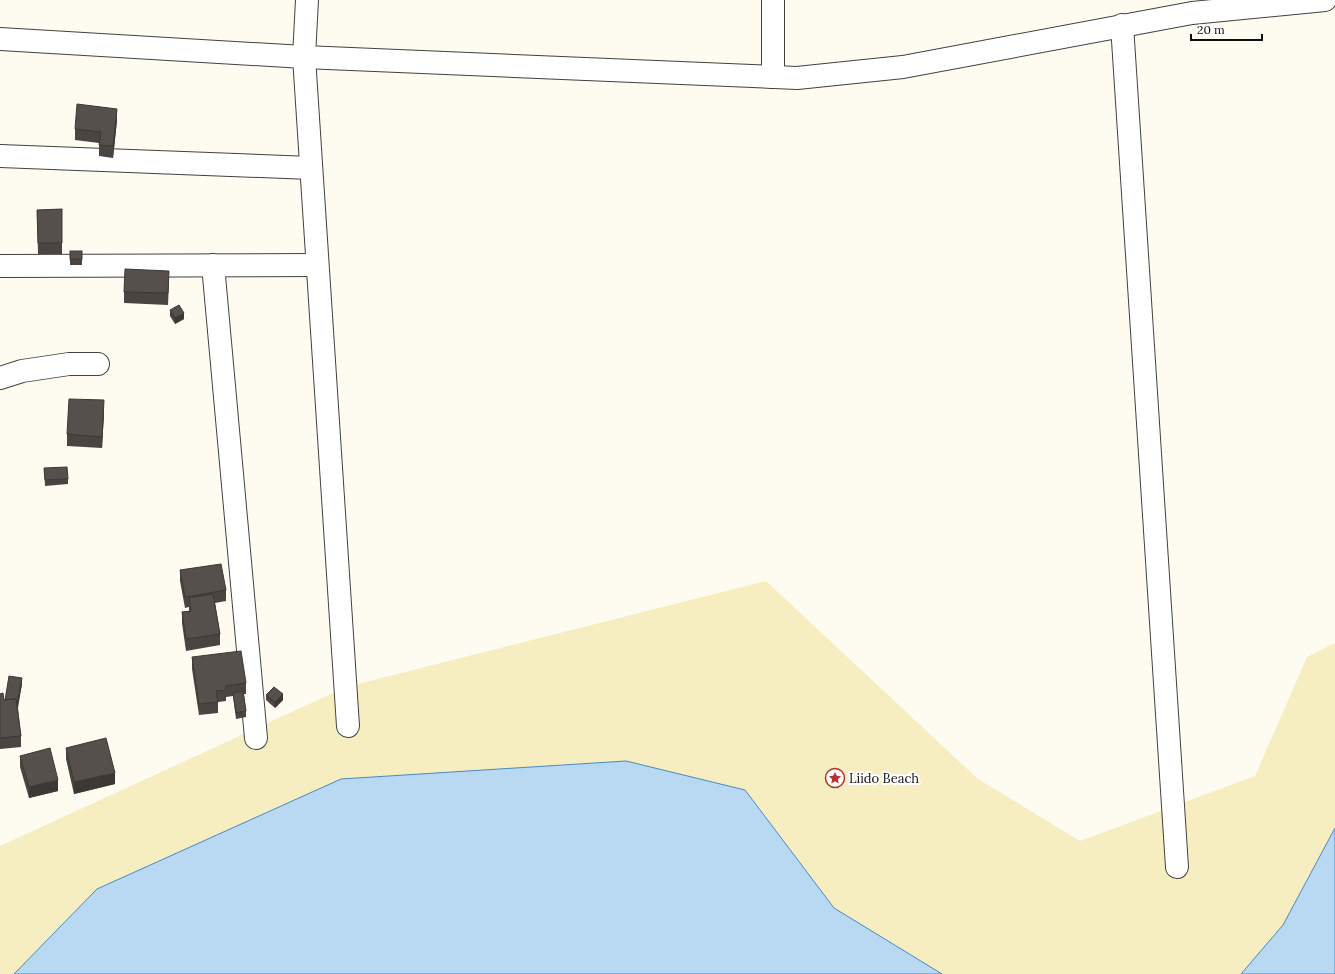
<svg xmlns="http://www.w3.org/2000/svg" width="1335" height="974" viewBox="0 0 1335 974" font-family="Lora,serif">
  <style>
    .sand { fill: #f6edc1 }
    .water { fill: #b9d9f2; stroke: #468ac3 }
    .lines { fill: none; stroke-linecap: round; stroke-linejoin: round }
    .minor-casing { stroke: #414141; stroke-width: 24 }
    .minor { stroke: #fff; stroke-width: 22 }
    .wall { fill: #4a4541 }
    .shaded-wall { fill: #3c3835 }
    .building { fill: #56504c; stroke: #3c3835 }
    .labels { text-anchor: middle; stroke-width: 4; stroke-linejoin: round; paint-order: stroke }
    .poi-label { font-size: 13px; fill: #0e0e0e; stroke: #fff; text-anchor: start }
  </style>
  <rect width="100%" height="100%" fill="#fefcf1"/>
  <!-- sand -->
  <polygon class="sand" points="766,581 978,779 1080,841 1255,776 1307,657 1335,643 1335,828 1283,925 1241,974 942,974 834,908 745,790 97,889 14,974 0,974 0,846 346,687"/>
  <!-- water -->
  <g class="water">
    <polygon points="626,761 745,790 834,908 942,974 14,974 97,889 341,779"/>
    <polygon points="1335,828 1335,974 1241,974 1283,925"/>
  </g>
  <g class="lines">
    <defs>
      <g id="minor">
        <polyline points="307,0 304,57 348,726"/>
        <polyline points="773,0 773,77"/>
        <polyline points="1122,25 1177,867"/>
        <polyline points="0,39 304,57 797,78 903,67 1192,13 1325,0"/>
        <polyline points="0,156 311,168"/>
        <polyline points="213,265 256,738"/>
        <polyline points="0,266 317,265"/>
        <polyline points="0,378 22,371 69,364 98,364"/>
      </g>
    </defs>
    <!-- minor casing -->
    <use href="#minor" class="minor-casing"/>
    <!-- minor -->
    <use href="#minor" class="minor"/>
  </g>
  <!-- wall -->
  <g class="wall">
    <polygon points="117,120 113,158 99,156 99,143 75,140 75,129"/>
    <polygon points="62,209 62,254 38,254 37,210"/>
    <rect x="70" y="251" width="12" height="14"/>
    <polygon points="169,282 168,305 124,303 124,292"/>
    <polygon points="170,310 184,319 175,324 170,316"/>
    <polygon points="104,412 102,448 67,446 67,434"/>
    <polygon points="44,468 68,479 68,484 45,486"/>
    <polygon points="180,570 226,590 226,601 215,603 220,634 220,645 186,651 182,623 182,612 189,611 189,607 185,608 180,581"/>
    <polygon points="192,657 246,683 246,694 244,694 246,711 246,717 236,719 233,696 226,697 226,701 218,702 218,713 199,715 192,669"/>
    <polygon points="22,684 18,708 21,736 21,747 0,749 0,694 4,700"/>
    <polygon points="266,695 283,700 275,708 266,700"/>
    <polygon points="66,748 115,784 74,794 66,759"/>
    <polygon points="20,756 58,791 29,798 20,767"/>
  </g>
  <!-- shaded-wall -->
  <g class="shaded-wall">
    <polygon points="117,109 117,120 113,158 113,146"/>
    <polygon points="184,313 184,319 175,324 175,318"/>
    <polygon points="104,400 104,412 102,448 102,437"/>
    <polygon points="22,678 22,684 17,708 17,703"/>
    <polygon points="283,694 283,700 275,708 275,702"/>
    <polygon points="115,773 115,784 74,794 74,782"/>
    <polygon points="58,780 58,791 29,798 29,787"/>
  </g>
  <!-- building -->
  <g class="building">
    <polygon points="77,104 117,109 113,146 99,145 101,132 75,129"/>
    <polygon points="62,209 62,243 38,243 37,210"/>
    <rect x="70" y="251" width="12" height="8"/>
    <polygon points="125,269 169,271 168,293 124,292"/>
    <polygon points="179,305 184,313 175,318 170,310"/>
    <polygon points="69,399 104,400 102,437 67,434"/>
    <polygon points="67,467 68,479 45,480 44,468"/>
    <polygon points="221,564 226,590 185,597 180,570"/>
    <polygon points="213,594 220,634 186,639 182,612 191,611 189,598"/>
    <polygon points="241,651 246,683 226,686 226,690 216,691 218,702 199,704 192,657"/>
    <polygon points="9,676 22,678 17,703 16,699 5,700"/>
    <polygon points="274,687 283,694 275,702 266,695"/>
    <polygon points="243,691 246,711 236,713 233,693"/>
    <polygon points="3,693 4,700 16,699 21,736 0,738 0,694"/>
    <polygon points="106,738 115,773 74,782 66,748"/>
    <polygon points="50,748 58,780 29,787 20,756"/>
  </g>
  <!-- icons -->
  <defs>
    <symbol id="sight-ring" viewBox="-11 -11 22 22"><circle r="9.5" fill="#fff" stroke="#b43231" stroke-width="1.5"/><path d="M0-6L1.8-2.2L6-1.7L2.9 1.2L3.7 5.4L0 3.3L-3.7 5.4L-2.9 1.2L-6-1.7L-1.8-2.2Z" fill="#b43231"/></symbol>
  </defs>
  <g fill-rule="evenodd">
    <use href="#sight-ring" x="824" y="767" width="22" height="22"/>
  </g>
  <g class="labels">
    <!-- poi labels -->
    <g class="poi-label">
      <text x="849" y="783">Liido Beach</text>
    </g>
  </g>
  <!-- scale -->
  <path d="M1191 34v6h71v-6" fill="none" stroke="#0e0e0e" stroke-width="2"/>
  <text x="1197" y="34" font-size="12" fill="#0e0e0e" stroke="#ffffff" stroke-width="3" paint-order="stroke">20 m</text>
</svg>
